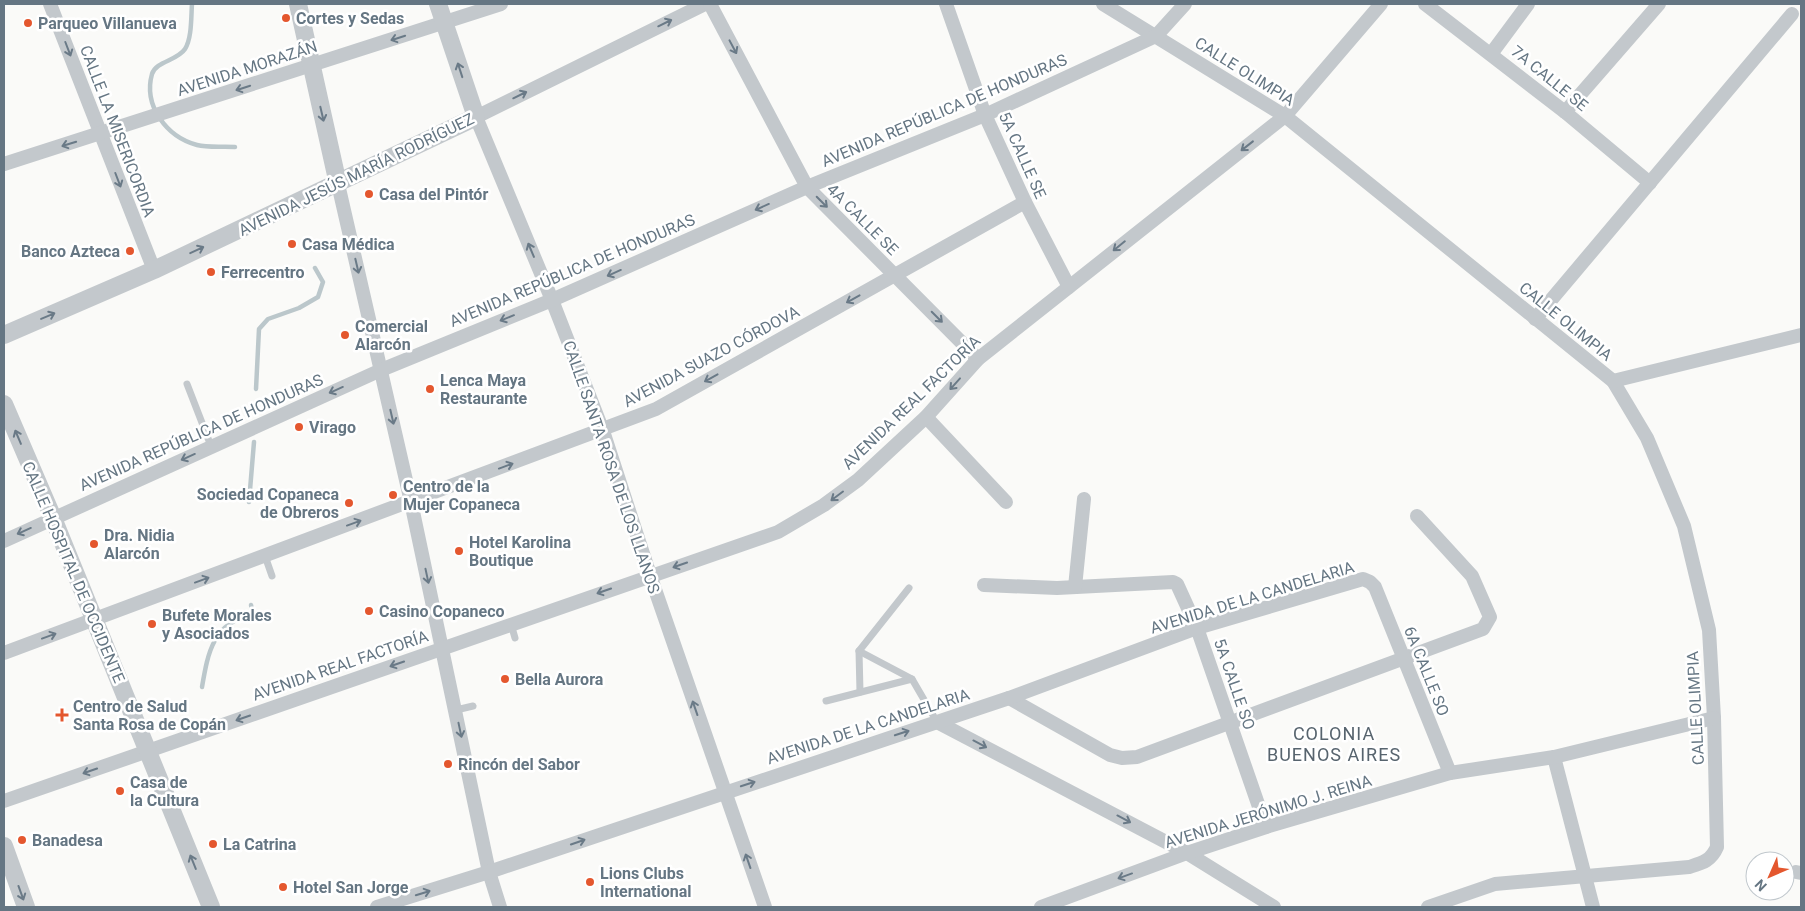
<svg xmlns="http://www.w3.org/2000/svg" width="1805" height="911" viewBox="0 0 1805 911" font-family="Roboto,sans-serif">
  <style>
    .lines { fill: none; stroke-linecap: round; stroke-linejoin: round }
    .stream { stroke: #bbc7cb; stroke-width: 4.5 }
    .service { stroke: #c3c8cc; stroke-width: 7 }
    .minor { stroke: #c3c8cc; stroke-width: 14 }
    .tertiary { stroke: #c3c8cc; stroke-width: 18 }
    .oneway { stroke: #6a7a87 }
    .poi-dot { fill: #e4572e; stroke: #fff; stroke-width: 2 }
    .labels { text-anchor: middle; stroke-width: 5; stroke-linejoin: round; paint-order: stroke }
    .poi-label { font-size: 16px; font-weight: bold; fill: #657683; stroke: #fff; text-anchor: start }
    .street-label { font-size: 16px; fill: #657683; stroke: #fff }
    .neighbourhood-label { font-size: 18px; letter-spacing: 1px; fill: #57646e; stroke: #fff }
  </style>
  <rect width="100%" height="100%" fill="#fafaf8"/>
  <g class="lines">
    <!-- stream -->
    <g class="stream">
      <path d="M192,4c-1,13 0,34 -7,45 -8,12 -29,12 -33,25 -9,32 15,63 45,71 12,3 26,1 38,2"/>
      <polyline points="256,389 259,329 268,319 299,308 318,297 323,282 315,268"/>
      <polyline points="249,502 254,442"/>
      <path d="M202,687c6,-35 11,-64 51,-73l-2,-9"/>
    </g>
    <!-- service -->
    <g class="service">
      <polyline points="187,384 211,446"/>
      <polyline points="265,556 272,576"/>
      <polyline points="909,588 859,651 912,679 937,722"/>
      <polyline points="511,624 515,638"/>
      <polyline points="859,651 860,692"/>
      <polyline points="826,701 912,679"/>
      <polyline points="456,710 473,706"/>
    </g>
    <!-- minor -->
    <g class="minor">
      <polyline points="50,4 154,270"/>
      <polyline points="705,4 476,117 552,300 603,431 650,575 765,907"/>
      <polyline points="710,4 807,187 978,359"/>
      <polyline points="946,4 985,115 1025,202 1069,287"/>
      <path d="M1103,4l182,112 328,265 34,57 37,88 25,104 5,88 3,129c-6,14 -15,16 -28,20l-194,17 -67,23"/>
      <polyline points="1425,4 1565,112 1650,183"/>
      <polyline points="1491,54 1528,4"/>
      <polyline points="1565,112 1659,4"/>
      <polyline points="4,164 501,4"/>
      <polyline points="338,184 411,502 489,872 500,907"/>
      <polyline points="1535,319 1792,14"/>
      <polyline points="1613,381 1801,335"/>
      <polyline points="926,417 1006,502"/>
      <polyline points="4,541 381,370 552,300 807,187 985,115 1156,36 1185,4"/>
      <polyline points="984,585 1057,588 1173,582 1177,584 1197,628 1266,827"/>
      <polyline points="1075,587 1084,499"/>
      <polyline points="4,653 656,409 1025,202"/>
      <polyline points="1009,698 1110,755 1122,758 1137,757 1483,629 1490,617 1472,576 1417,516"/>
      <polyline points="937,722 1187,853 1274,907"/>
      <polyline points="1554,757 1593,907"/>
      <polyline points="4,801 778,532 824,505 858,480 926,417 978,359 1285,116 1381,4"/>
      <polyline points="1796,872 1801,873"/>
      <polyline points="377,907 489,872 1009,698 1197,628 1363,579 1370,582 1375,587 1450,773"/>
      <polyline points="1041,907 1187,853 1266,827 1450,773 1554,757 1714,718"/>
    </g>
    <!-- tertiary -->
    <g class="tertiary">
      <polyline points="298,4 338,184"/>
      <polyline points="4,335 154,270 476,117 438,4"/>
      <polyline points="4,404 53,518 211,907"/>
      <polyline points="4,846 26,907"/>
    </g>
  </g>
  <!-- one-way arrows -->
  <defs><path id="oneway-shaft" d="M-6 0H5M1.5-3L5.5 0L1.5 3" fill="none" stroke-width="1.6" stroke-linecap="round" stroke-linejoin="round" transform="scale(1.25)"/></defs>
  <g class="oneway">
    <use href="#oneway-shaft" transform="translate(665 23) rotate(-26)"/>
    <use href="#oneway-shaft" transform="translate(398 38) rotate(162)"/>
    <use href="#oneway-shaft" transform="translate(733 47) rotate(62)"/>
    <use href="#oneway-shaft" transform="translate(68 49) rotate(69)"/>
    <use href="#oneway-shaft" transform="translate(460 70) rotate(-108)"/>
    <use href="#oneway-shaft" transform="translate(243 88) rotate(162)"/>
    <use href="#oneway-shaft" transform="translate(520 95) rotate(-26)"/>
    <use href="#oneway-shaft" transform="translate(322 114) rotate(77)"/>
    <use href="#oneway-shaft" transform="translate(69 144) rotate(163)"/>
    <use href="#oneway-shaft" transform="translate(1247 146) rotate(142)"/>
    <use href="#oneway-shaft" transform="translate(118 180) rotate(69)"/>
    <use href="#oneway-shaft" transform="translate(822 202) rotate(45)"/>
    <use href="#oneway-shaft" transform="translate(762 207) rotate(156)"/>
    <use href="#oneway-shaft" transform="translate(1119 246) rotate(141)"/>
    <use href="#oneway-shaft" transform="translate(197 250) rotate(-25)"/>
    <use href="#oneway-shaft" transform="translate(531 250) rotate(-113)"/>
    <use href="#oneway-shaft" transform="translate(357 266) rotate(77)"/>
    <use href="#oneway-shaft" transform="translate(614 273) rotate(156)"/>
    <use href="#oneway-shaft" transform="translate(853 299) rotate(151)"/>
    <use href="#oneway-shaft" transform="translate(48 316) rotate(-23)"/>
    <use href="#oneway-shaft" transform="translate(937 317) rotate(45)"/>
    <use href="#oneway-shaft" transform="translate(507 318) rotate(158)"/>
    <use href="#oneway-shaft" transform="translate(711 378) rotate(151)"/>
    <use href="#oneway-shaft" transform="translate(955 384) rotate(132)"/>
    <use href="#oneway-shaft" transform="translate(336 390) rotate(156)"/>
    <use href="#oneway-shaft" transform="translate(392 417) rotate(77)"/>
    <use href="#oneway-shaft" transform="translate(18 437) rotate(-113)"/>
    <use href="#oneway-shaft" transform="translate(188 457) rotate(156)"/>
    <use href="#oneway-shaft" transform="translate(506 466) rotate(-20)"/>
    <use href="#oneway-shaft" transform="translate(837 496) rotate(143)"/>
    <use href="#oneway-shaft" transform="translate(354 523) rotate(-20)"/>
    <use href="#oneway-shaft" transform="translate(24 531) rotate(156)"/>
    <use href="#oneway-shaft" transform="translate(680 565) rotate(161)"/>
    <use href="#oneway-shaft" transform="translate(427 576) rotate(78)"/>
    <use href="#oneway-shaft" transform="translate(202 580) rotate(-20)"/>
    <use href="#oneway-shaft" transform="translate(604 591) rotate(161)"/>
    <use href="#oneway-shaft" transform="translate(49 636) rotate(-20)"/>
    <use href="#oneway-shaft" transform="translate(397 664) rotate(161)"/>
    <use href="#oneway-shaft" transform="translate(695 708) rotate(-109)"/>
    <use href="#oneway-shaft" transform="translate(243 718) rotate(161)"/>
    <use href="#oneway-shaft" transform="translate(460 730) rotate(78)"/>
    <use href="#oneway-shaft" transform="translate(902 733) rotate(-18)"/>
    <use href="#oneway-shaft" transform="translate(980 744) rotate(28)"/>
    <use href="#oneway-shaft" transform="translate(90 771) rotate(161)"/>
    <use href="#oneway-shaft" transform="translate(748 784) rotate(-18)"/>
    <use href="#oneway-shaft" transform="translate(1124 819) rotate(28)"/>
    <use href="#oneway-shaft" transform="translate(578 842) rotate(-19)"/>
    <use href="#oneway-shaft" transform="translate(748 861) rotate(-109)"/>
    <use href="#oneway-shaft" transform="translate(193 862) rotate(-112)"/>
    <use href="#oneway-shaft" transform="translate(1125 876) rotate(160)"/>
    <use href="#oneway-shaft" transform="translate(21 893) rotate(70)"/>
    <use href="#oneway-shaft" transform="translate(423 893) rotate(-17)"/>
  </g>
  <!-- markers -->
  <g class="poi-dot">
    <circle cx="286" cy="18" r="5"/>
    <circle cx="28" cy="23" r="5"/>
    <circle cx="369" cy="194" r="5"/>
    <circle cx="292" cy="244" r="5"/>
    <circle cx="130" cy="251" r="5"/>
    <circle cx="211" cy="272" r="5"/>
    <circle cx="345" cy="335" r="5"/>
    <circle cx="430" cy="389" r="5"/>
    <circle cx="299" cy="427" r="5"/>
    <circle cx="393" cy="495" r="5"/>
    <circle cx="349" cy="503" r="5"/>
    <circle cx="94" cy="544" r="5"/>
    <circle cx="459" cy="551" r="5"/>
    <circle cx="369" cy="611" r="5"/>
    <circle cx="152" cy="624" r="5"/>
    <circle cx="505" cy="679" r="5"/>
    <path d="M59.5 707.5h5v5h5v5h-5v5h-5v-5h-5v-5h5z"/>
    <circle cx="448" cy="764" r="5"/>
    <circle cx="120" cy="791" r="5"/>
    <circle cx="22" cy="840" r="5"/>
    <circle cx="213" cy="844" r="5"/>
    <circle cx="590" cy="882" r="5"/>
    <circle cx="283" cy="887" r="5"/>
  </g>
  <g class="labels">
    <!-- poi labels -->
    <g class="poi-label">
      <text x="296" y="24">Cortes y Sedas</text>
      <text x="38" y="29">Parqueo Villanueva</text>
      <text x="379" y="200">Casa del Pintór</text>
      <text x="302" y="250">Casa Médica</text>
      <text x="120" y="257" text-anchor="end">Banco Azteca</text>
      <text x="221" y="278">Ferrecentro</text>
      <text x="355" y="332">Comercial<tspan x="355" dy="18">Alarcón</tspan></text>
      <text x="440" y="386">Lenca Maya<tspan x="440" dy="18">Restaurante</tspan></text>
      <text x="309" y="433">Virago</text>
      <text x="403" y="492">Centro de la<tspan x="403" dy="18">Mujer Copaneca</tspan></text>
      <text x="339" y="500" text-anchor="end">Sociedad Copaneca<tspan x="339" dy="18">de Obreros</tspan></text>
      <text x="104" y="541">Dra. Nidia<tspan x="104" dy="18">Alarcón</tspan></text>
      <text x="469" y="548">Hotel Karolina<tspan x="469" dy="18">Boutique</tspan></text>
      <text x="379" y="617">Casino Copaneco</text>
      <text x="162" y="621">Bufete Morales<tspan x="162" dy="18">y Asociados</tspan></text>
      <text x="515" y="685">Bella Aurora</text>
      <text x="73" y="712">Centro de Salud<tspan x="73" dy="18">Santa Rosa de Copán</tspan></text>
      <text x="458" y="770">Rincón del Sabor</text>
      <text x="130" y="788">Casa de<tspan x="130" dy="18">la Cultura</tspan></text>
      <text x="32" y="846">Banadesa</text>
      <text x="223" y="850">La Catrina</text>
      <text x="600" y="879">Lions Clubs<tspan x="600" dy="18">International</tspan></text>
      <text x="293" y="893">Hotel San Jorge</text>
    </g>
    <!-- street labels -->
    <g class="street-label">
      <text transform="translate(247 68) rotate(-18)" y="6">AVENIDA MORAZÁN</text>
      <text transform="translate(1245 71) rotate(32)" y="6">CALLE OLIMPIA</text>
      <text transform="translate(1550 78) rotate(39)" y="6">7A CALLE SE</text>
      <text transform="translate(944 110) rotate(-23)" y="6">AVENIDA REPÚBLICA DE HONDURAS</text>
      <text transform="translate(118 131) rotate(69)" y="6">CALLE LA MISERICORDIA</text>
      <text transform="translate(1023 155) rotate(66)" y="6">5A CALLE SE</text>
      <text transform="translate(356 174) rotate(-26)" y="6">AVENIDA JESÚS MARÍA RODRÍGUEZ</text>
      <text transform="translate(863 219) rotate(45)" y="6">4A CALLE SE</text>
      <text transform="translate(572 270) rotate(-23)" y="6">AVENIDA REPÚBLICA DE HONDURAS</text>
      <text transform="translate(1566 321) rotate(39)" y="6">CALLE OLIMPIA</text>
      <text transform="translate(711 356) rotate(-28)" y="6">AVENIDA SUAZO CÓRDOVA</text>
      <text transform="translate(911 402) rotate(-44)" y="6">AVENIDA REAL FACTORÍA</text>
      <text transform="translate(201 432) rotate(-24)" y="6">AVENIDA REPÚBLICA DE HONDURAS</text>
      <text transform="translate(612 467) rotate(71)" y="6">CALLE SANTA ROSA DE LOS LLANOS</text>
      <text transform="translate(74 572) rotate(67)" y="6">CALLE HOSPITAL DE OCCIDENTE</text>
      <text transform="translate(1252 597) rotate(-17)" y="6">AVENIDA DE LA CANDELARIA</text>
      <text transform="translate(340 665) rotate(-19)" y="6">AVENIDA REAL FACTORÍA</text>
      <text transform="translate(1427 671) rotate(68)" y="6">6A CALLE SO</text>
      <text transform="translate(1235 684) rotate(71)" y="6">5A CALLE SO</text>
      <text transform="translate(1695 708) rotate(-93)" y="6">CALLE OLIMPIA</text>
      <text transform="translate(868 726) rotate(-18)" y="6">AVENIDA DE LA CANDELARIA</text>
      <text transform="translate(1268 811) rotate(-17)" y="6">AVENIDA JERÓNIMO J. REINA</text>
    </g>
    <!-- neighbourhood labels -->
    <g class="neighbourhood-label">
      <text x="1334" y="740">COLONIA<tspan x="1334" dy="21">BUENOS AIRES</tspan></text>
    </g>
  </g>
  <!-- border -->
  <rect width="1805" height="911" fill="none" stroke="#657683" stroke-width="10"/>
  <!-- north arrow -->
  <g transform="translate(1770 876) rotate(225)"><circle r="24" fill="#ffffff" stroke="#c1c8cd"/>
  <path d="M0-4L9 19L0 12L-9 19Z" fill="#e4572e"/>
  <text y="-8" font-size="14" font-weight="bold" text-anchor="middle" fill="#657683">N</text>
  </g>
</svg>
